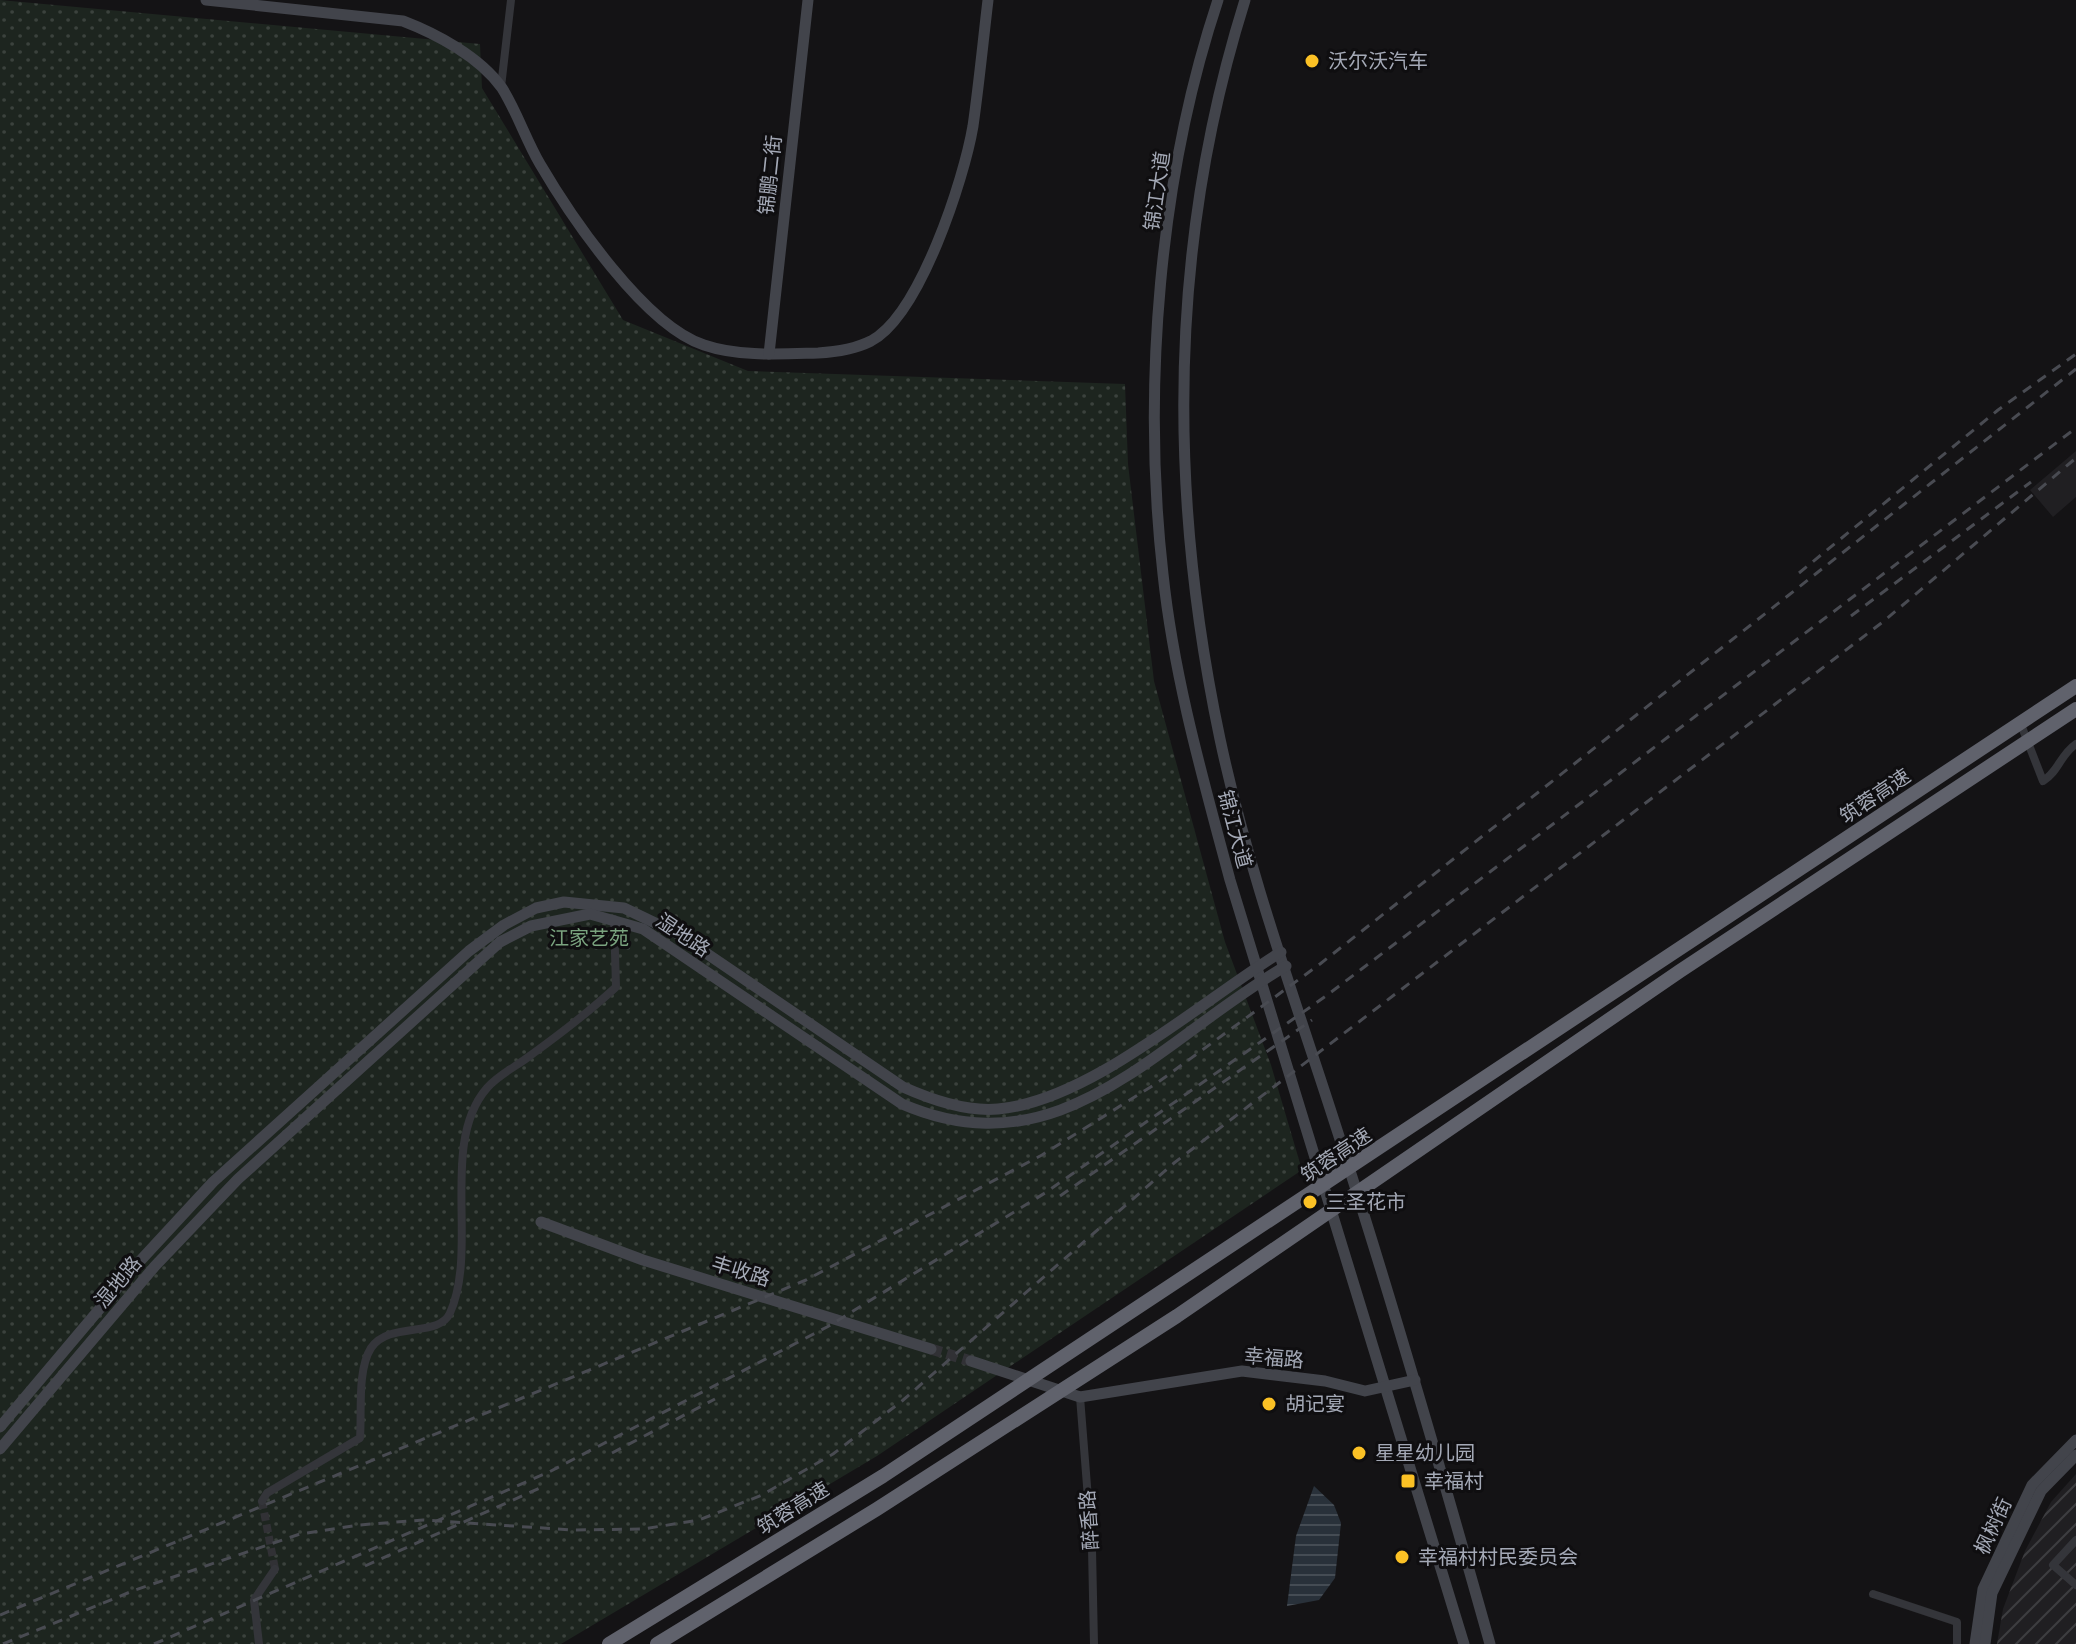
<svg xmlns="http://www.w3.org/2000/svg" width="2076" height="1644" viewBox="0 0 2076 1644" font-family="Commissioner,'Noto Sans SC',sans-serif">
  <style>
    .built { fill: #201f22 }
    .industrial { fill: url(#industrial-furrows) }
    .park { fill: url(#park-dots) }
    .water { fill: url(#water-rules) }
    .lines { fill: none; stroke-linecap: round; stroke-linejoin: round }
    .street-tunnel { stroke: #313135; stroke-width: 8; stroke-dasharray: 8 4; stroke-linecap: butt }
    .secondary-tunnel { stroke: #313135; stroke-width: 11; stroke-dasharray: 11 5.5; stroke-linecap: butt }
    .street { stroke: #34353a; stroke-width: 8 }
    .secondary { stroke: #42444b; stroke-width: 11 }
    .rail { stroke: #494b52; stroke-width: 3; stroke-dasharray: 10 8; stroke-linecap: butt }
    .highway-bridge { stroke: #60626c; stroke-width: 14 }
    .poi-dot { fill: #fbc125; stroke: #0f0e10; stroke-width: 3 }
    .labels { text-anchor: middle; stroke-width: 6; stroke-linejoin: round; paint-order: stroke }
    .poi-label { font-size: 20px; fill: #a4a9b6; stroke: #0f0e10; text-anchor: start }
    .street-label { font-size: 20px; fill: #a4a9b6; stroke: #0f0e10 }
    .park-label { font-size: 20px; fill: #7aa37f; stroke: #0f0e10 }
  </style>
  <defs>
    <pattern id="industrial-furrows" width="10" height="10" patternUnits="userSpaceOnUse" patternTransform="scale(2)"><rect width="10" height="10" fill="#201f22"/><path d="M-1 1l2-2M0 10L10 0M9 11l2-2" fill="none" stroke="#3d3d40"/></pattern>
    <pattern id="park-dots" width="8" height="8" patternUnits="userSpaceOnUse" patternTransform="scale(2)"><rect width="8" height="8" fill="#1d251f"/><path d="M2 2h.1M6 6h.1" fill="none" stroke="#3b423d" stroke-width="1.8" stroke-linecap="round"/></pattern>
    <pattern id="water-rules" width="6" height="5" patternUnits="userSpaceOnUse" patternTransform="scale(2)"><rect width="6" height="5" fill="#29313a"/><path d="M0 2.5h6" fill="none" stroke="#454c54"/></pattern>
  </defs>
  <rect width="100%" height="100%" fill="#141315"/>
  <!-- built -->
  <polygon class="built" points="2076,451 2076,497 2053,517 2030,490"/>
  <!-- industrial -->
  <polygon class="industrial" points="2076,1474 2076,1644 1997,1644 2003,1609 2025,1551 2051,1502"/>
  <!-- park -->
  <polygon class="park" points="0,0 480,44 482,88 623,320 748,371 1125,384 1128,464 1154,681 1225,942 1271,1065 1302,1170 877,1456 561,1644 0,1644"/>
  <!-- water -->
  <polygon class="water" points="1314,1486 1334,1505 1341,1523 1335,1578 1319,1600 1287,1606 1296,1536"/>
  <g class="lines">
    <!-- street-tunnel -->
    <polyline class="street-tunnel" points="262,1501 275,1569"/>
    <!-- secondary-tunnel -->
    <polyline class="secondary-tunnel" points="931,1349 971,1361"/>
    <!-- street -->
    <g class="street">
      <polyline points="501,87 511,0"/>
      <path d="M2020,722l23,59c16,-10 17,-26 33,-37"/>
      <polyline points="1080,1397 1092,1549 1094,1644"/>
      <path d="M262,1501l5,-8 93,-55c2,-26 -3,-68 11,-90 18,-27 68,-10 79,-35 29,-64 -11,-170 37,-225 11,-13 30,-22 44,-33 29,-21 58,-43 85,-68l-2,-68"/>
      <polyline points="2076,1540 2053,1565 2076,1585"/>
      <polyline points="1873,1594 1957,1622 1957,1644"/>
      <polyline points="259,1644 254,1600 275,1569"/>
    </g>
    <!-- secondary -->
    <g class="secondary">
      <path d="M206,0l197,21c34,13 77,36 99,67 15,24 24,52 38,76 31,53 105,162 164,181 35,12 78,9 114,8 18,-1 37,-4 53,-12 49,-26 93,-162 102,-215 6,-42 10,-84 15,-126"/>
      <path d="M1218,0c-59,177 -76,388 -55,574 11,104 40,205 67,306l234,764"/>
      <path d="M1245,0c-76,242 -77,493 -25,739 30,141 82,279 125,416 52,162 99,325 145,489"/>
      <polyline points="769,354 808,0"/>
      <polyline points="541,1222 643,1260 931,1349"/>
      <polyline points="971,1361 1080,1397 1242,1371 1325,1381 1365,1391 1415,1380"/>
      <path d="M0,1427l140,-166 73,-79 256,-231 35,-26 32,-17 28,-6 60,6 54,26 225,153c29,13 63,25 95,22 92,-8 203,-108 283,-157"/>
      <path d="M0,1449l155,-183 83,-87 262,-237 31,-16 59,-12 53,15 259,175c160,69 256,-64 384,-138"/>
      <polyline points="1975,1644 1983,1589 2032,1485 2076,1440"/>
      <polyline points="1985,1644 1992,1593 2041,1491 2076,1455"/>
    </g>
    <!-- rail -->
    <g class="rail">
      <polyline points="1799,573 1998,410 2076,354"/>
      <polyline points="1851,616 2031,482"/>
      <polyline points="1060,1196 1312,1020"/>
      <polyline points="612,1453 715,1399"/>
      <polyline points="365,1566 540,1488"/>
      <polyline points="0,1615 806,1280 1042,1155 1157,1083 1320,964 2076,369"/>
      <polyline points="3,1644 135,1590 300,1534 359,1525 423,1520 572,1530 643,1529 699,1520 762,1495 833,1454 902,1401 1174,1163 1884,621 2076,458"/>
      <polyline points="154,1644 549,1472 827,1327 1045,1193 1326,996 2076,428"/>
    </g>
    <!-- highway-bridge -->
    <g class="highway-bridge">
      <polyline points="609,1644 883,1476 2076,686"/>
      <polyline points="657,1644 877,1509 1177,1316 1680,971 2076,709"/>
    </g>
  </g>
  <!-- markers -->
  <g class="poi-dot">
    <circle cx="1312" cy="61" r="8"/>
    <circle cx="1310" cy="1202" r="8"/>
    <circle cx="1269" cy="1404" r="8"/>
    <circle cx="1359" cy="1453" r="8"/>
    <rect x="1400" y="1473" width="16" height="16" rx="4"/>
    <circle cx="1402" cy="1557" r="8"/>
  </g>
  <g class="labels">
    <!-- poi labels -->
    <g class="poi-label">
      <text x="1328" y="68">沃尔沃汽车</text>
      <text x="1326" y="1209">三圣花市</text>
      <text x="1285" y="1411">胡记宴</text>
      <text x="1375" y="1460">星星幼儿园</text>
      <text x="1424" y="1488">幸福村</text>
      <text x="1418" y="1564">幸福村村民委员会</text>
    </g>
    <!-- street labels -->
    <g class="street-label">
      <text transform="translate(770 175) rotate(-84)" y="7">锦鹏二街</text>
      <text transform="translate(1157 191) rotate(-82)" y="7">锦江大道</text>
      <text transform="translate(1875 796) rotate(-34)" y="7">筑蓉高速</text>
      <text transform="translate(1235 829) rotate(75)" y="7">锦江大道</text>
      <text transform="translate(683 935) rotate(34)" y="7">湿地路</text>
      <text transform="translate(1336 1155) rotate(-34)" y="7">筑蓉高速</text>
      <text transform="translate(741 1271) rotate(17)" y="7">丰收路</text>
      <text transform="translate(118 1282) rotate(-50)" y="7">湿地路</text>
      <text transform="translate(1274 1358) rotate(5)" y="7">幸福路</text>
      <text transform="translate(793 1508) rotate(-32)" y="7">筑蓉高速</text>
      <text transform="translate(1089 1520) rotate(-94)" y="7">醉香路</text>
      <text transform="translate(1993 1526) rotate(-65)" y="7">枫树街</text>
    </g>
    <!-- park labels -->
    <g class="park-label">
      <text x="589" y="945">江家艺苑</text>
    </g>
  </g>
</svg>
